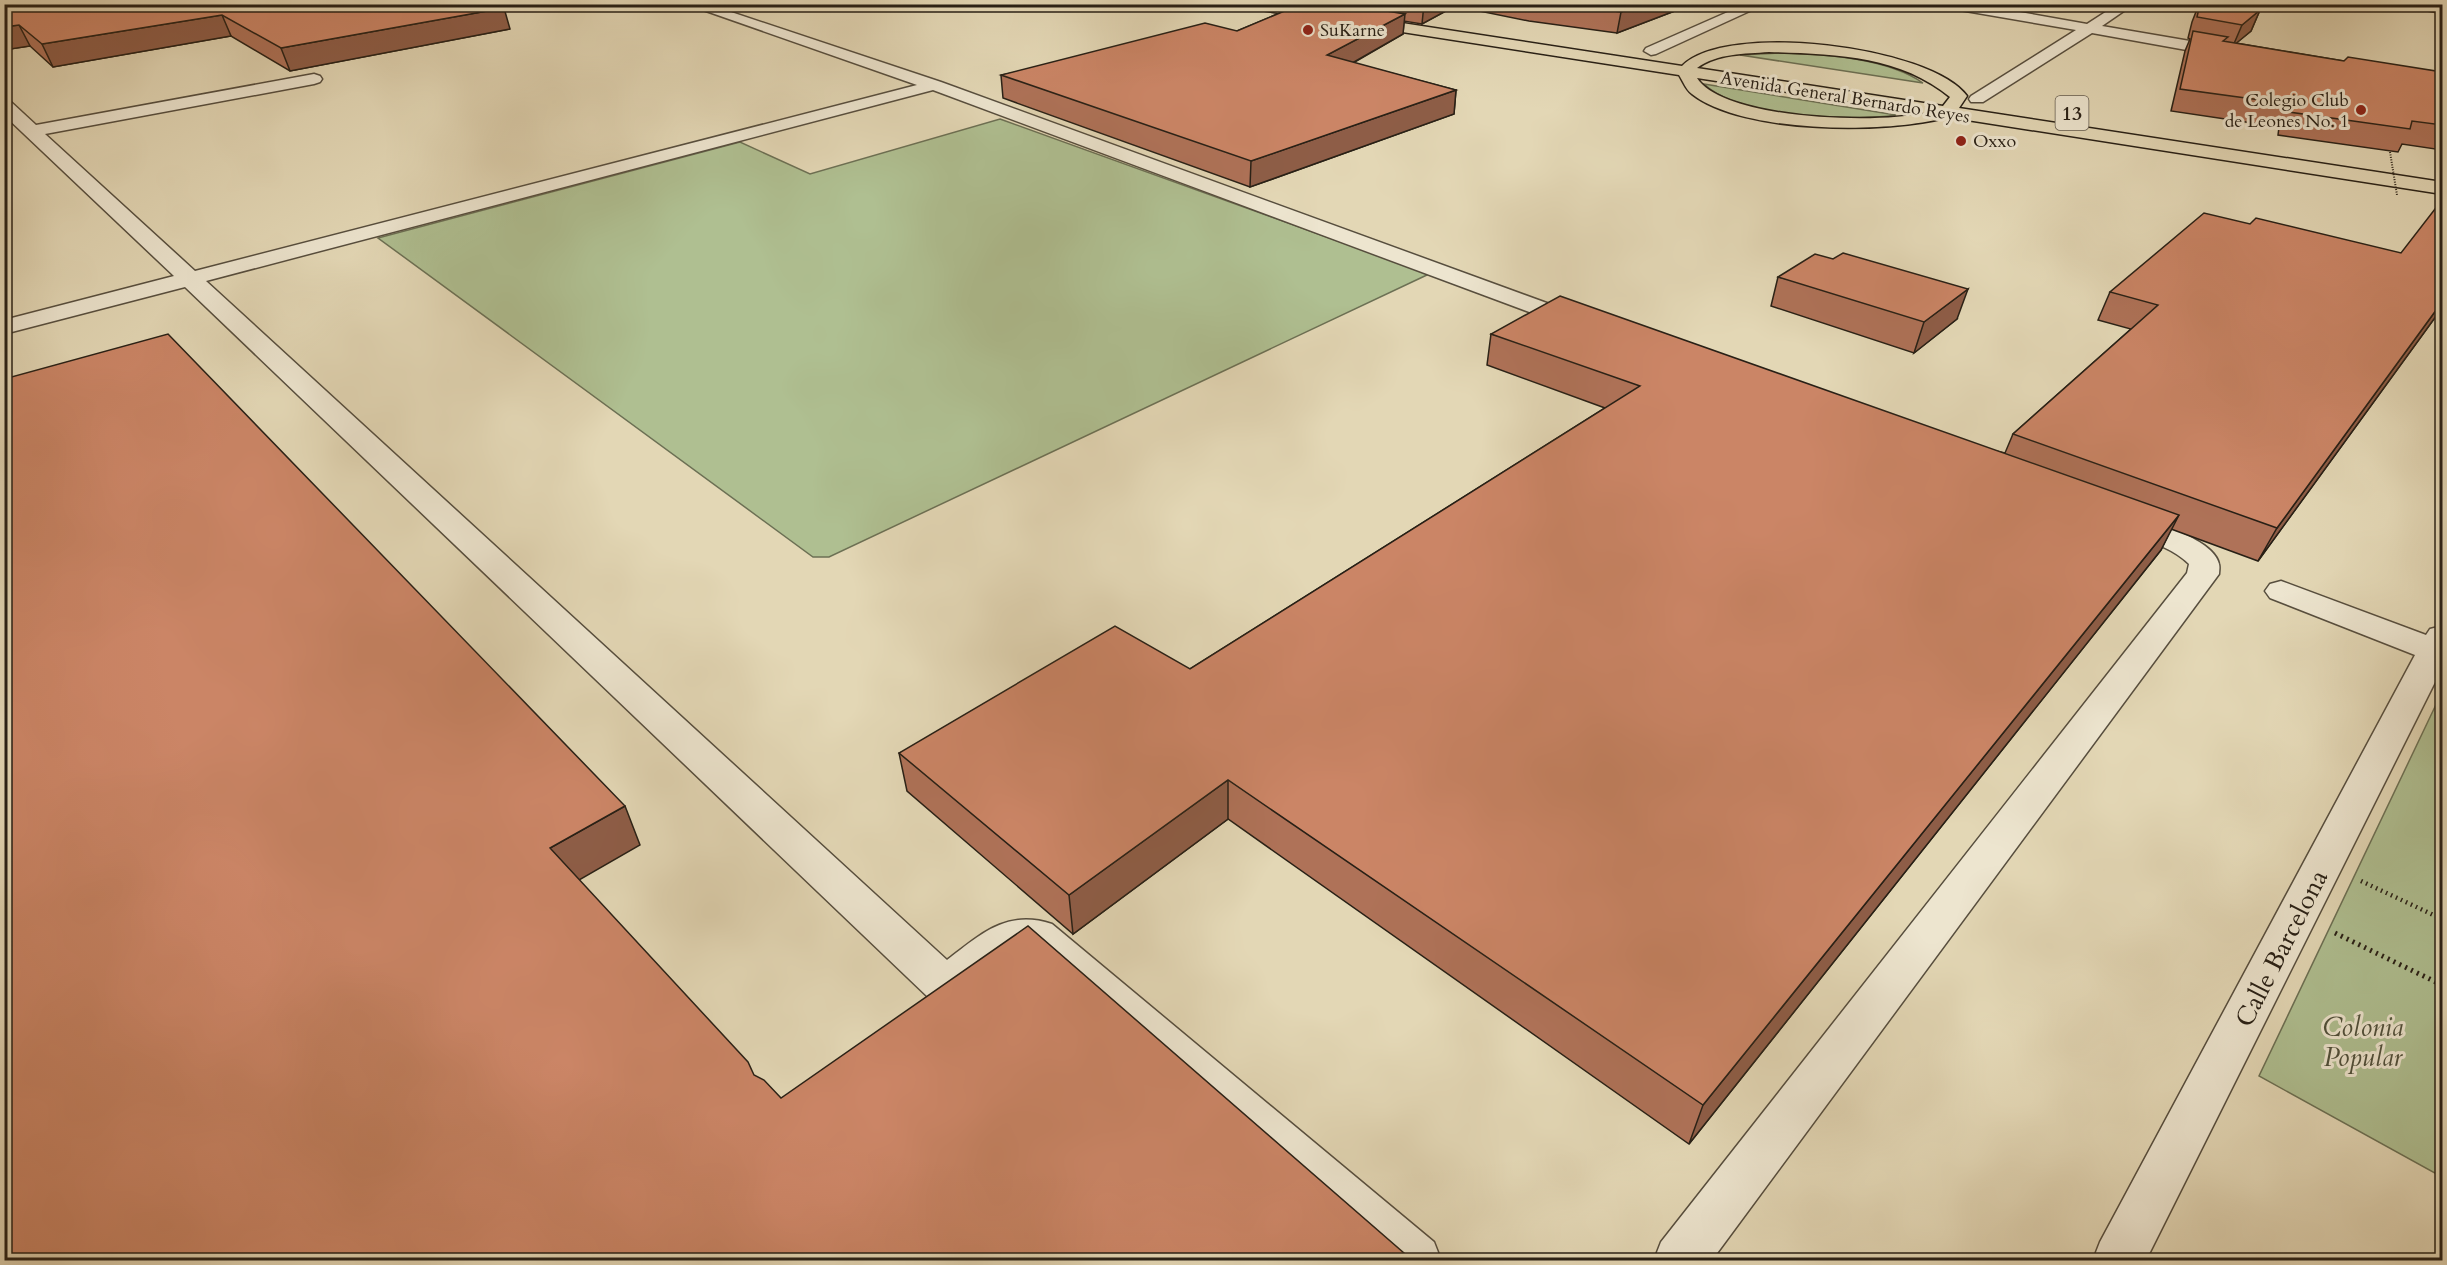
<svg xmlns="http://www.w3.org/2000/svg" width="2447" height="1265" viewBox="0 0 2447 1265" font-family="Cardo,serif">
  <style>
    .green { fill: #afbf91; stroke: #6c7054; stroke-width: 1.5 }
    .lines { fill: none; stroke-linecap: round; stroke-linejoin: round }
    .minor-casing { stroke: #574e3e; stroke-width: 3 }
    .major-casing { stroke: #282016; stroke-width: 3 }
    .path-far1 { stroke: #282016; stroke-width: 4.5; stroke-dasharray: 1.5 4; stroke-linecap: butt }
    .path { stroke: #282016; stroke-width: 5; stroke-dasharray: 2 4.5; stroke-linecap: butt }
    .minor { fill: #ede5cf; fill-rule: evenodd }
    .major { fill: #e3d7b5; fill-rule: evenodd }
    .path-bridge { stroke: #282016; stroke-width: 2; stroke-dasharray: 1 1.5; stroke-linecap: butt }
    .wall { fill: #af7258; stroke: #282016; stroke-width: 1.5 }
    .shaded-wall { fill: #8e5d47; stroke: #282016; stroke-width: 1.5 }
    .building { fill: #cb8566; stroke: #282016; stroke-width: 1.5 }
    .poi-dot { fill: #8f2418; stroke: #ede5cf; stroke-width: 2 }
    .labels { text-anchor: middle; stroke-width: 6; stroke-linejoin: round; paint-order: stroke }
    .far-poi-label { font-size: 18px; fill: #282016; stroke: #ede5cf; text-anchor: start }
    .far-street-label { font-size: 18px; fill: #282016; stroke: #ede5cf }
    .shield { fill: #ede5cf; stroke: #635b4e; stroke-width: 1.5 }
    .shield-label { font-size: 20px; font-weight: bold; fill: #282016 }
    .near-street-label { font-size: 26px; fill: #282016; stroke: #ede5cf }
    .near-park-label { font-size: 26px; font-style: italic; fill: #50503b; stroke: #ede5cf }
  </style>
  <rect width="100%" height="100%" fill="#e3d7b5"/>
  <filter id="stains"><feTurbulence type="fractalNoise" baseFrequency=".00333" numOctaves="4"/><feColorMatrix values="0 0 0 0 .2 0 0 0 0 .09 0 0 0 0 .02 0 0 0 .5 -.17"/></filter>
  <radialGradient id="worn" r=".72"><stop offset=".6" stop-color="#630" stop-opacity="0"/><stop offset="1" stop-color="#630" stop-opacity=".3"/></radialGradient>
  <!-- green -->
  <g class="green">
    <path d="M1782,53c43,1 105,5 141,30l-183,-28z"/>
    <path d="M1704,84l192,31c-45,7 -158,2 -192,-31z"/>
    <polygon points="1000,119 1429,274 829,557 813,557 378,238 740,142 810,174"/>
    <polygon points="2442,692 2442,1177 2259,1076"/>
  </g>
  <g class="lines">
    <defs>
      <g id="minor">
        <path d="M686,4h21l234,78 647,236 4,5 -4,5 -8,2 -8,-2 -639,-238 -727,191 741,679c34,-26 60,-51 105,-36l382,318 7,18h-65l-350,-309c-24,5 -39,32 -62,40l-3,7 -16,5 -16,-5 -744,-711 -181,47v-14l170,-44 -170,-161v-15l6,1 26,24 278,-51 6,2 2,3 -2,3 -6,2 -269,50 150,137 722,-186z"/>
        <polygon points="1746,4 1765,4 1656,54 1651,55 1644,51 1646,48"/>
        <polygon points="1942,4 1975,4 2087,24 2118,4 2134,4 2102,26 2231,48 2239,53 2231,58 2092,33 1983,102 1971,102 1969,99 1971,96 2076,30 1948,8"/>
        <polygon points="2408,4 2442,5 2442,13 2414,8"/>
        <path d="M2124,514c23,6 90,24 95,50 1,4 0,7 0,10l-507,686h-58l7,-18 526,-669 2,-9c-19,-19 -51,-26 -75,-35l-5,-6 5,-6z"/>
        <polygon points="2281,581 2426,635 2430,629 2442,626 2442,668 2146,1260 2093,1260 2100,1242 2415,655 2270,598 2265,591 2270,584"/>
      </g>
      <path id="major" d="M1242,4h36l404,62c43,-45 249,-20 285,30l-8,12 483,74v12l-494,-77c-60,17 -205,17 -256,-23 -6,-4 -9,-13 -13,-19l-431,-67zM1769,52c63,2 130,3 181,45l-7,9 -246,-38c21,-15 47,-14 72,-16zM1697,78l227,35c-46,11 -200,7 -227,-35z"/>
    </defs>
    <!-- minor casing -->
    <use href="#minor" class="minor-casing"/>
    <!-- major casing -->
    <use href="#major" class="major-casing"/>
    <!-- path-far1 -->
    <polyline class="path-far1" points="2361,881 2442,919"/>
    <!-- path -->
    <polyline class="path" points="2335,933 2442,985"/>
    <!-- minor -->
    <use href="#minor" class="minor"/>
    <!-- major -->
    <use href="#major" class="major"/>
    <!-- path-bridge -->
    <polyline class="path-bridge" points="2390,152 2397,195"/>
  </g>
  <!-- wall -->
  <g class="wall">
    <polygon points="4,4 510,29 290,71 231,36 53,67 30,46 4,50"/>
    <polygon points="1301,4 1693,4 1617,33 1529,21 1455,6 1422,24 1404,21 1403,34 1353,63 1456,90 1454,114 1250,187 1003,98 1001,75 1237,31"/>
    <polygon points="2199,4 2222,4 2260,10 2251,31 2236,43 2344,61 2442,72 2442,150 2402,144 2398,152 2278,135 2279,127 2171,111 2185,51 2190,39 2188,38 2192,22"/>
    <polygon points="1778,277 1957,319 1914,353 1771,306"/>
    <polygon points="2110,292 2442,308 2258,561 2171,529 2161,550 1689,1144 1228,819 1073,934 907,791 899,753 1190,669 1605,408 1487,365 1491,334 2005,453 2013,434 2131,329 2098,320"/>
  </g>
  <!-- shaded-wall -->
  <g class="shaded-wall">
    <polygon points="1424,4 1455,4 1455,6 1422,24"/>
    <polygon points="1642,4 1693,4 1617,33 1621,12"/>
    <polygon points="504,8 510,29 290,71 281,48"/>
    <polygon points="2260,10 2251,31 2233,46 2242,25"/>
    <polygon points="1405,14 1403,34 1326,78 1327,55"/>
    <polygon points="222,15 231,36 53,67 42,44"/>
    <polygon points="19,25 30,46 4,50 4,27"/>
    <polygon points="1456,90 1454,114 1250,187 1251,161"/>
    <polygon points="1968,289 1957,319 1914,353 1924,322"/>
    <polygon points="2442,302 2442,308 2258,561 2277,528"/>
    <polygon points="2179,515 2161,550 1689,1144 1703,1105"/>
    <polygon points="1228,780 1228,819 1073,934 1069,895"/>
    <polygon points="625,806 640,845 567,887 550,848"/>
  </g>
  <!-- building -->
  <g class="building">
    <polygon points="4,4 495,4 504,8 281,48 222,15 42,44 19,25 4,27"/>
    <polygon points="1301,4 1344,4 1405,14 1327,55 1456,90 1251,161 1001,75 1205,23 1237,31"/>
    <polygon points="1562,4 1642,4 1621,12"/>
    <polygon points="2200,4 2222,4 2260,10 2242,25 2197,17"/>
    <polygon points="2193,31 2228,37 2223,41 2344,61 2348,57 2442,72 2442,125 2412,121 2410,129 2289,112 2289,104 2180,89"/>
    <polygon points="2442,200 2442,302 2277,528 2013,434 2158,305 2110,292 2204,213 2250,224 2256,218 2401,253"/>
    <polygon points="1843,253 1968,289 1924,322 1778,277 1815,254 1833,259"/>
    <polygon points="1560,296 2179,515 1703,1105 1228,780 1069,895 899,753 1115,626 1190,669 1640,386 1491,334"/>
    <polygon points="168,334 625,806 550,848 748,1062 754,1075 764,1080 781,1098 1028,926 1412,1260 4,1260 4,379"/>
  </g>
  <!-- markers -->
  <g class="poi-dot">
    <circle cx="1308" cy="30" r="6"/>
    <circle cx="2361" cy="110" r="6"/>
    <circle cx="1961" cy="141" r="6"/>
  </g>
  <g class="labels">
    <!-- far-poi labels -->
    <g class="far-poi-label">
      <text x="1320" y="36">SuKarne</text>
      <text x="2349" y="106" text-anchor="end">Colegio Club<tspan x="2349" dy="21">de Leones No. 1</tspan></text>
      <text x="1973" y="147">Oxxo</text>
    </g>
    <!-- far-street labels -->
    <g class="far-street-label">
      <text transform="translate(1845 97) rotate(9)" y="6">Avenida General Bernardo Reyes</text>
    </g>
    <!-- shield labels -->
    <rect class="shield" x="2055.5" y="96" width="33" height="34" rx="4.5"/>
    <g class="shield-label">
      <text x="2072" y="120">13</text>
    </g>
    <!-- near-street labels -->
    <g class="near-street-label">
      <text transform="translate(2281 948) rotate(-63)" y="9">Calle Barcelona</text>
    </g>
    <!-- near-park labels -->
    <g class="near-park-label">
      <text x="2363" y="1036">Colonia<tspan x="2363" dy="30">Popular</tspan></text>
    </g>
  </g>
  <!-- margin -->
  <rect width="2447" height="1265" fill="none" stroke="#e3d7b5" stroke-width="24"/>
  <rect x="6" y="6" width="2435" height="1253" fill="none" stroke="#282016" stroke-width="3"/>
  <rect x="12" y="12" width="2423" height="1241" fill="none" stroke="#282016" stroke-width="1.5"/>
  <rect width="100%" height="100%" filter="url(#stains)"/>
  <rect width="100%" height="100%" fill="url(#worn)"/>
</svg>
